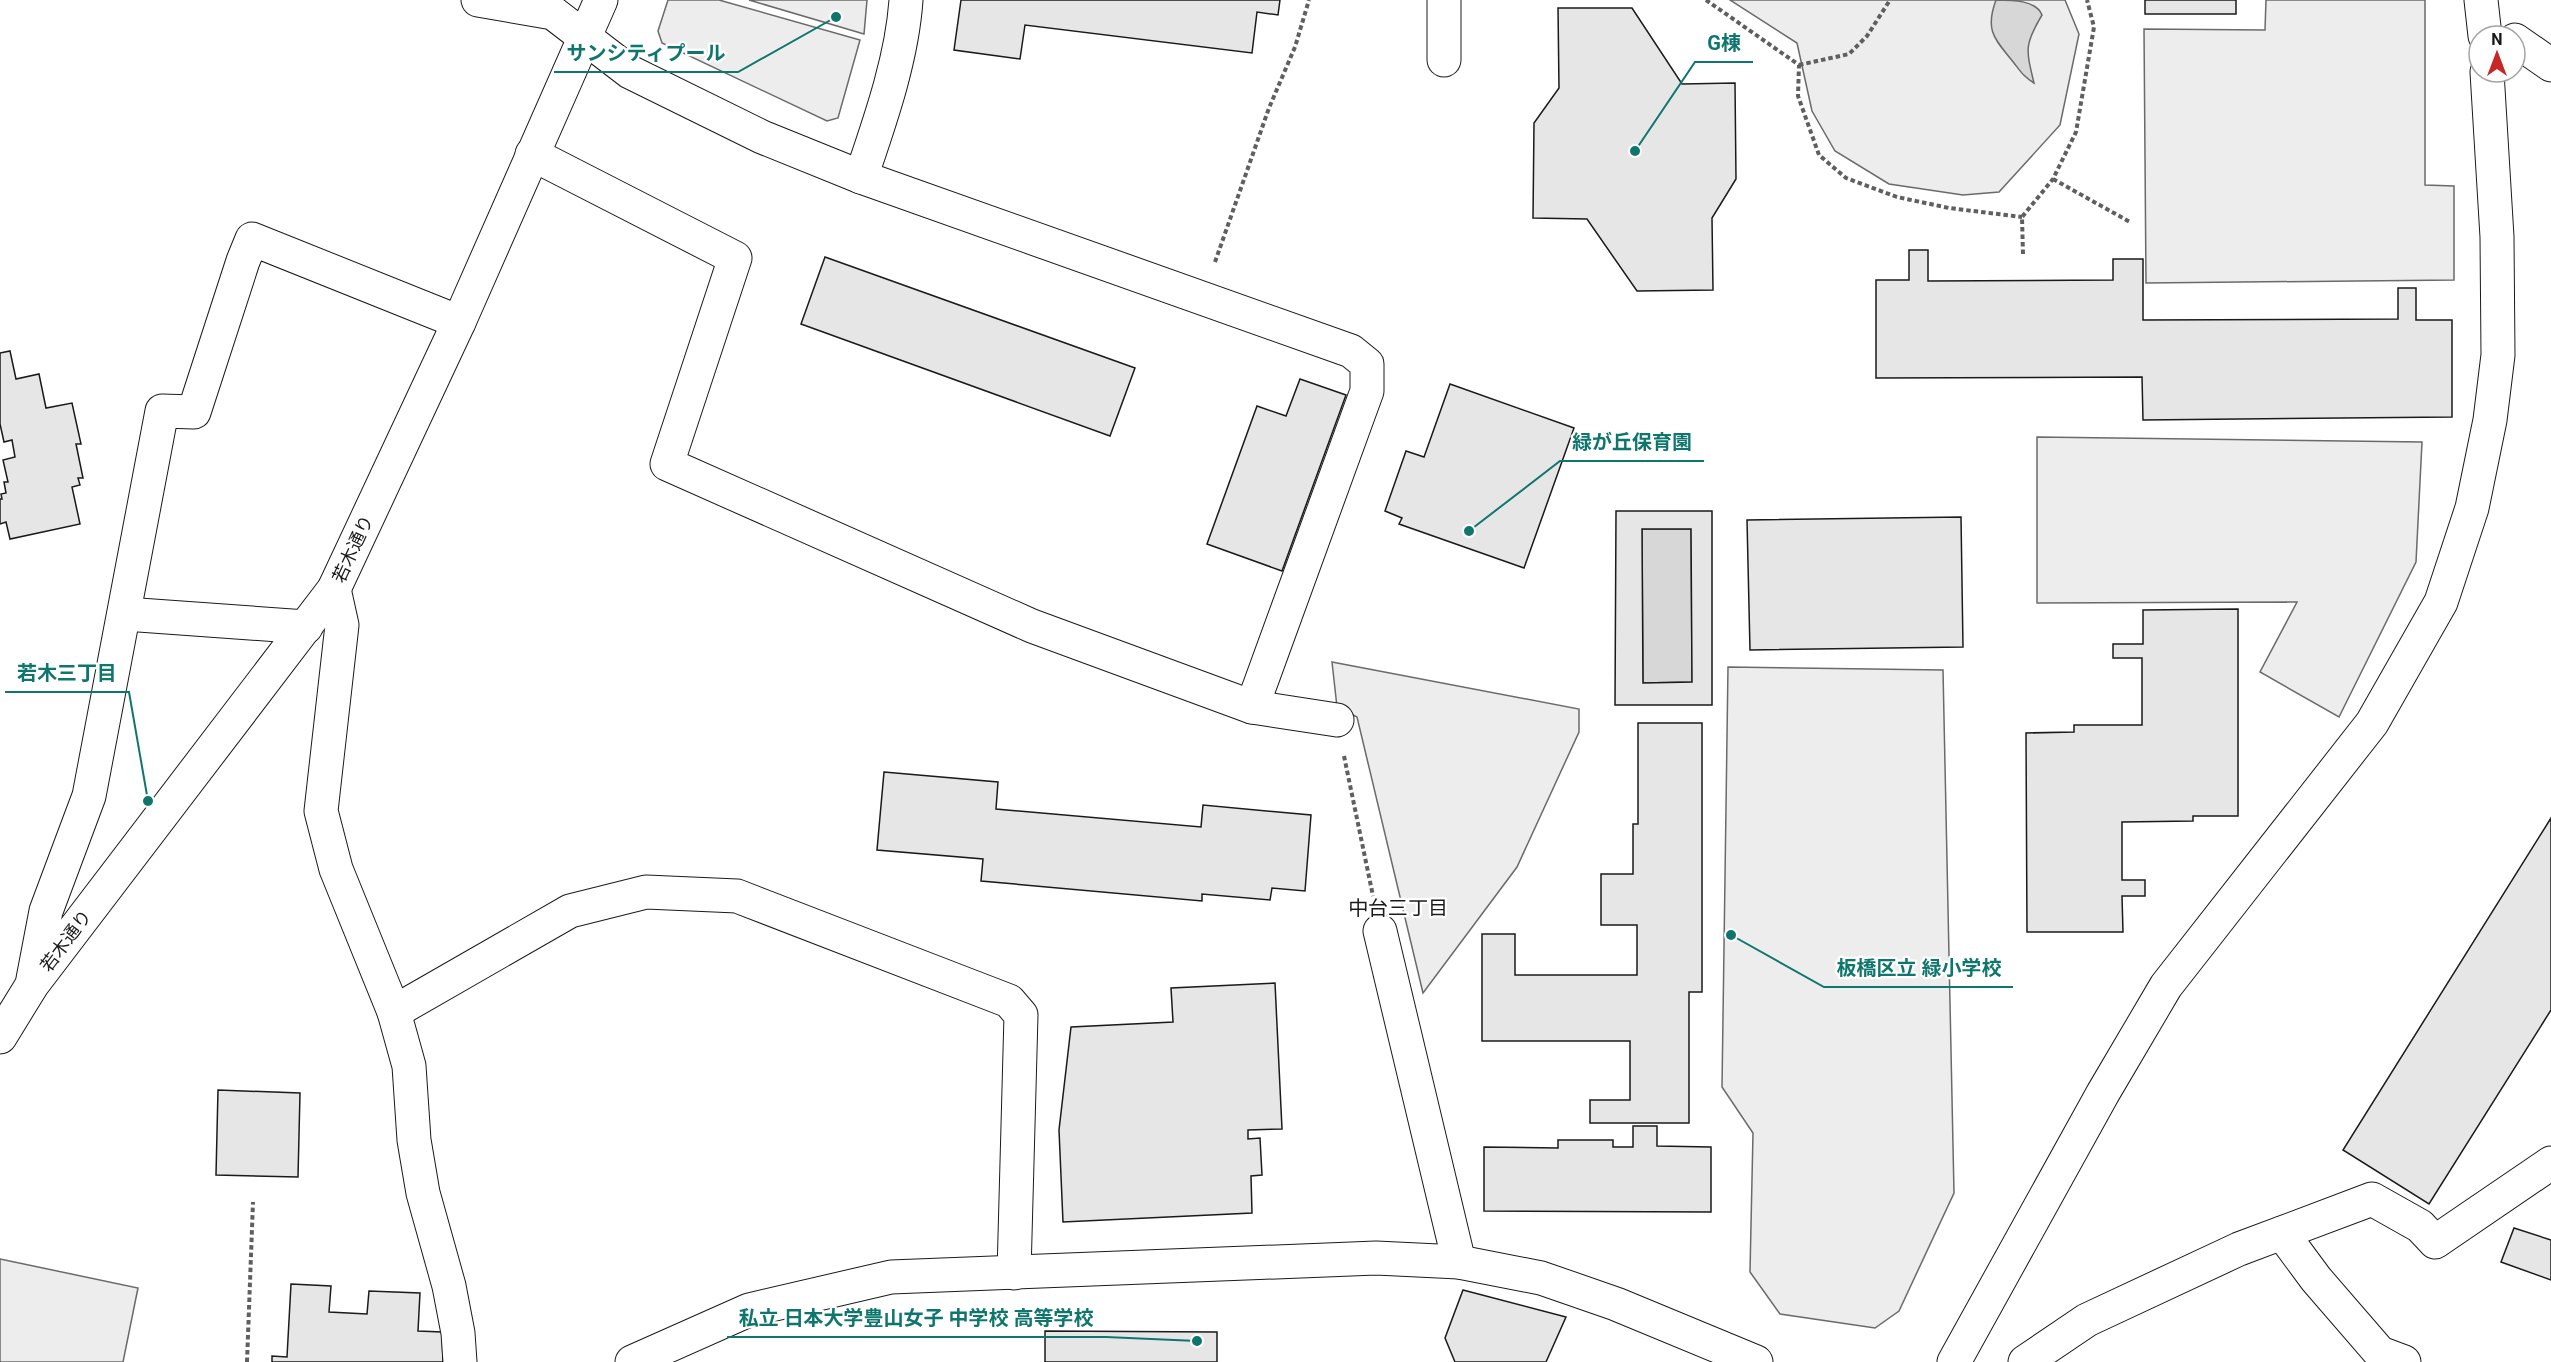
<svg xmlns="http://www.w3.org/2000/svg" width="2551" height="1362" viewBox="0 0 2551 1362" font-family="Roboto,'Noto Sans JP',sans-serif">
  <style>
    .built { fill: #ededed; stroke: #6a6a6a; stroke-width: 1.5 }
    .water { fill: #d7d7d7; stroke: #6a6a6a; stroke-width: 1.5 }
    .building { fill: #e6e6e6; stroke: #1a1a1a; stroke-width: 1.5; fill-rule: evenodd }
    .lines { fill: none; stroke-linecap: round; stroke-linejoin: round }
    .minor-casing { stroke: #1a1a1a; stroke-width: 35 }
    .path { stroke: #5f5f5f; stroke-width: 4; stroke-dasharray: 4.5 3; stroke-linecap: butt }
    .minor { stroke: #fff; stroke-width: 33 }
    .labels { text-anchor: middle; stroke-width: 4.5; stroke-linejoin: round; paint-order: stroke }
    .street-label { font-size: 18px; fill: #1a1a1a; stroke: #fff }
    .neighbourhood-label { font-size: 20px; fill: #1a1a1a; stroke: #fff }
    .leader { fill: none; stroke: #0f766e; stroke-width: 2 }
    .callout-dot { fill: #0f766e; stroke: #fff; stroke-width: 2 }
    .callout-label { font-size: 20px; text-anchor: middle; font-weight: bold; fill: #0f766e; stroke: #fff; stroke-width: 4.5; stroke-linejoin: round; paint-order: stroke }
  </style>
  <rect width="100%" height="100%" fill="#fff"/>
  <!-- built -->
  <g class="built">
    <polygon points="668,0 719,0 860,40 838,118 827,121 662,43 658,31"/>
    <polygon points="749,0 867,0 864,34"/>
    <polygon points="1730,0 2065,0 2079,34 2060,125 1999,192 1963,195 1889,184 1835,151 1812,111 1797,43"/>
    <polygon points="2266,0 2425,0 2425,185 2454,186 2454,280 2146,283 2144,29 2265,30"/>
    <polygon points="2037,437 2422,442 2416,562 2339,717 2260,672 2297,602 2037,603"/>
    <polygon points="1332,662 1579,709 1579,732 1517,867 1423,993 1357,717 1337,707"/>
    <polygon points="1728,667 1943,670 1954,1193 1899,1311 1875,1328 1780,1314 1750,1272 1753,1133 1722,1087"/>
    <polygon points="0,1259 138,1288 123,1362 0,1362"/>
  </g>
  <!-- water -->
  <g class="water">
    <path d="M1996,0c16,0 40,0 46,15 -18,30 -16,35 -8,68 -10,-6 -13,-11 -20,-20 -18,-23 -30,-31 -18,-63z"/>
    <polygon points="1642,529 1691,529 1692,682 1643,683"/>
  </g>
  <!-- building -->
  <g class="building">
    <polygon points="961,0 1280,0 1278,15 1257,12 1252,53 1025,25 1020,59 954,50"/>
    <rect x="2145" y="0" width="91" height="14"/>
    <polygon points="1558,8 1632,8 1682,84 1735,83 1736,179 1712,218 1713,290 1637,291 1587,219 1533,218 1534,123 1559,88"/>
    <polygon points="1909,250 1928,250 1928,281 2113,280 2113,259 2143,259 2143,320 2398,319 2398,288 2416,288 2416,320 2452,320 2452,417 2143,420 2142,377 1876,378 1876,280 1909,280"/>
    <polygon points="825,257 1135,368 1110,436 801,324"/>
    <polygon points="10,351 16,379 39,374 46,408 72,403 81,444 76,444 83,478 78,478 80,485 72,487 80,524 10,539 6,522 0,524 0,499 2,499 1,494 6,493 4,482 8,482 3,460 15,457 12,440 4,442 0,424 0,353"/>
    <polygon points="1300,379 1346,395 1282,571 1207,544 1257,406 1286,416"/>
    <polygon points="1450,384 1574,428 1524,568 1399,524 1402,518 1385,511 1406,451 1424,457"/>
    <path d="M1616,511h96v194h-97zM1642,529h49l1,153 -49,1z"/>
    <polygon points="1961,517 1963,647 1750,650 1747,520"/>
    <polygon points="2238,609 2238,816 2193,816 2193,821 2122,822 2122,880 2145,880 2145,896 2122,896 2123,932 2027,932 2026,733 2074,732 2074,725 2142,725 2142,658 2113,658 2113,644 2143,644 2143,610"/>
    <polygon points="1638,723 1702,723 1702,992 1689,992 1689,1123 1590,1123 1590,1100 1630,1100 1630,1041 1482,1041 1482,934 1515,934 1515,975 1637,975 1637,925 1601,925 1601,874 1633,874 1633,824 1638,824"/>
    <polygon points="884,772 998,782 996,809 1201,827 1203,805 1311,815 1305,891 1272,888 1270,900 1202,894 1202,901 981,881 983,859 877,850"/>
    <polygon points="2551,818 2551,1010 2429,1204 2343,1150"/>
    <polygon points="1275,983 1282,1129 1248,1130 1248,1139 1260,1138 1262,1175 1251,1176 1252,1213 1063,1222 1059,1130 1071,1027 1173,1022 1171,988"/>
    <polygon points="218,1090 300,1093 298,1177 216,1175"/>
    <polygon points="1633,1126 1657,1126 1657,1146 1711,1147 1711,1212 1484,1211 1484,1147 1558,1148 1558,1140 1613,1140 1613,1147 1633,1147"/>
    <polygon points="2514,1228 2551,1240 2551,1280 2501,1262"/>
    <polygon points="291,1284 331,1286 329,1312 367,1314 369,1291 420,1293 418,1331 442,1332 443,1362 272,1362 272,1356 287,1357"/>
    <polygon points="1463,1290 1566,1317 1546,1362 1455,1362 1445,1338"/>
    <polygon points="1045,1331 1217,1332 1217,1362 1045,1362"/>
  </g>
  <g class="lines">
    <defs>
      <g id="minor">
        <polyline points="478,0 553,13 630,72 762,137 861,177 1351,351 1367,364 1367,391 1252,707"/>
        <polyline points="2481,0 2485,36"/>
        <polyline points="2515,40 2551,65"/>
        <polyline points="1444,60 1444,0"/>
        <polyline points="532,154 735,258 667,464 1032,626 1252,707 1337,720"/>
        <path d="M861,177c19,-56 41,-118 45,-177"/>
        <polyline points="334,589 342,625 321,811 336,869 394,1012 409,1066 414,1140 423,1193 449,1286 458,1333 460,1362"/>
        <polyline points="125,614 306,627"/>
        <polyline points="1380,931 1459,1262"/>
        <polyline points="33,979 46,911 89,796 162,411 194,412 243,261 252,239 459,322"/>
        <polyline points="394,1012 570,911 646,892 737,896 1009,1001 1021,1015 1014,1273"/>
        <polyline points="0,1037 32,985 334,589 459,322 601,0"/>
        <polyline points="2282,1233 2316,1279 2380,1353 2404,1362"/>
        <polyline points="632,1362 749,1310 891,1277 1376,1258 1459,1262 1541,1278 1616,1304 1756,1362"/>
        <polyline points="1954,1362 2103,1093 2166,986 2372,723 2441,602 2472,508 2490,420 2498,355 2497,237 2487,72"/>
        <polyline points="2025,1362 2087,1320 2239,1249 2372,1199 2420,1226 2435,1242 2551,1163"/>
      </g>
    </defs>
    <!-- minor casing -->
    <use href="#minor" class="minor-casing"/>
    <!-- path -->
    <g class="path">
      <polyline points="1706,0 1799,65 1798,96 1819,155 1846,178 1897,197 1949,208 2022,217"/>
      <polyline points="1799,65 1849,54 1867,36 1890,0"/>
      <polyline points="2053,179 2130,222"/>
      <polyline points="2023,254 2022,217 2053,179 2076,132 2094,27 2087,0"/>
      <polyline points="1215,262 1269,108 1295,47 1309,0"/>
      <polyline points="1344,756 1373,896"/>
      <polyline points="247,1362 253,1202"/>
    </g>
    <!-- minor -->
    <use href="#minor" class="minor"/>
  </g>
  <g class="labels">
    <!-- street labels -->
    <g class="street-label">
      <text transform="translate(353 549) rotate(-65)" y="6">若木通り</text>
      <text transform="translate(66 941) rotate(-53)" y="6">若木通り</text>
    </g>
    <!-- neighbourhood labels -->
    <g class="neighbourhood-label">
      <text x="1398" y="915">中台三丁目</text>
    </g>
  </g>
  <!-- callouts -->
  <path class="leader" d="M1635 151L1695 62H1753M836 17L738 72H554M1469 531L1560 461H1704M148 801L129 692H5M1731 935L1824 987H2013M1197 1341L1106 1337H727"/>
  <g class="callout-dot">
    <circle cx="1635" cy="151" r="6"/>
    <circle cx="836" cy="17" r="6"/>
    <circle cx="1469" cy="531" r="6"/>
    <circle cx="148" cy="801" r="6"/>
    <circle cx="1731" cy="935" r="6"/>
    <circle cx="1197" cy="1341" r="6"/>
  </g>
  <g class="callout-label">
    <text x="1724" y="50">G棟</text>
    <text x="646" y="60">サンシティプール</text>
    <text x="1632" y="449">緑が丘保育園</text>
    <text x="67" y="680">若木三丁目</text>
    <text x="1919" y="975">板橋区立 緑小学校</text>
    <text x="916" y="1325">私立 日本大学豊山女子 中学校 高等学校</text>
  </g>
  <!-- north arrow -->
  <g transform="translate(2497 54)"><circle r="28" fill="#ffffff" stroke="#a3a3a3" stroke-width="1.5"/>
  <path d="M0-4.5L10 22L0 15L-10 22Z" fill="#c62828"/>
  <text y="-9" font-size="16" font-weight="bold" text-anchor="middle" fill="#1a1a1a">N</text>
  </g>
</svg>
